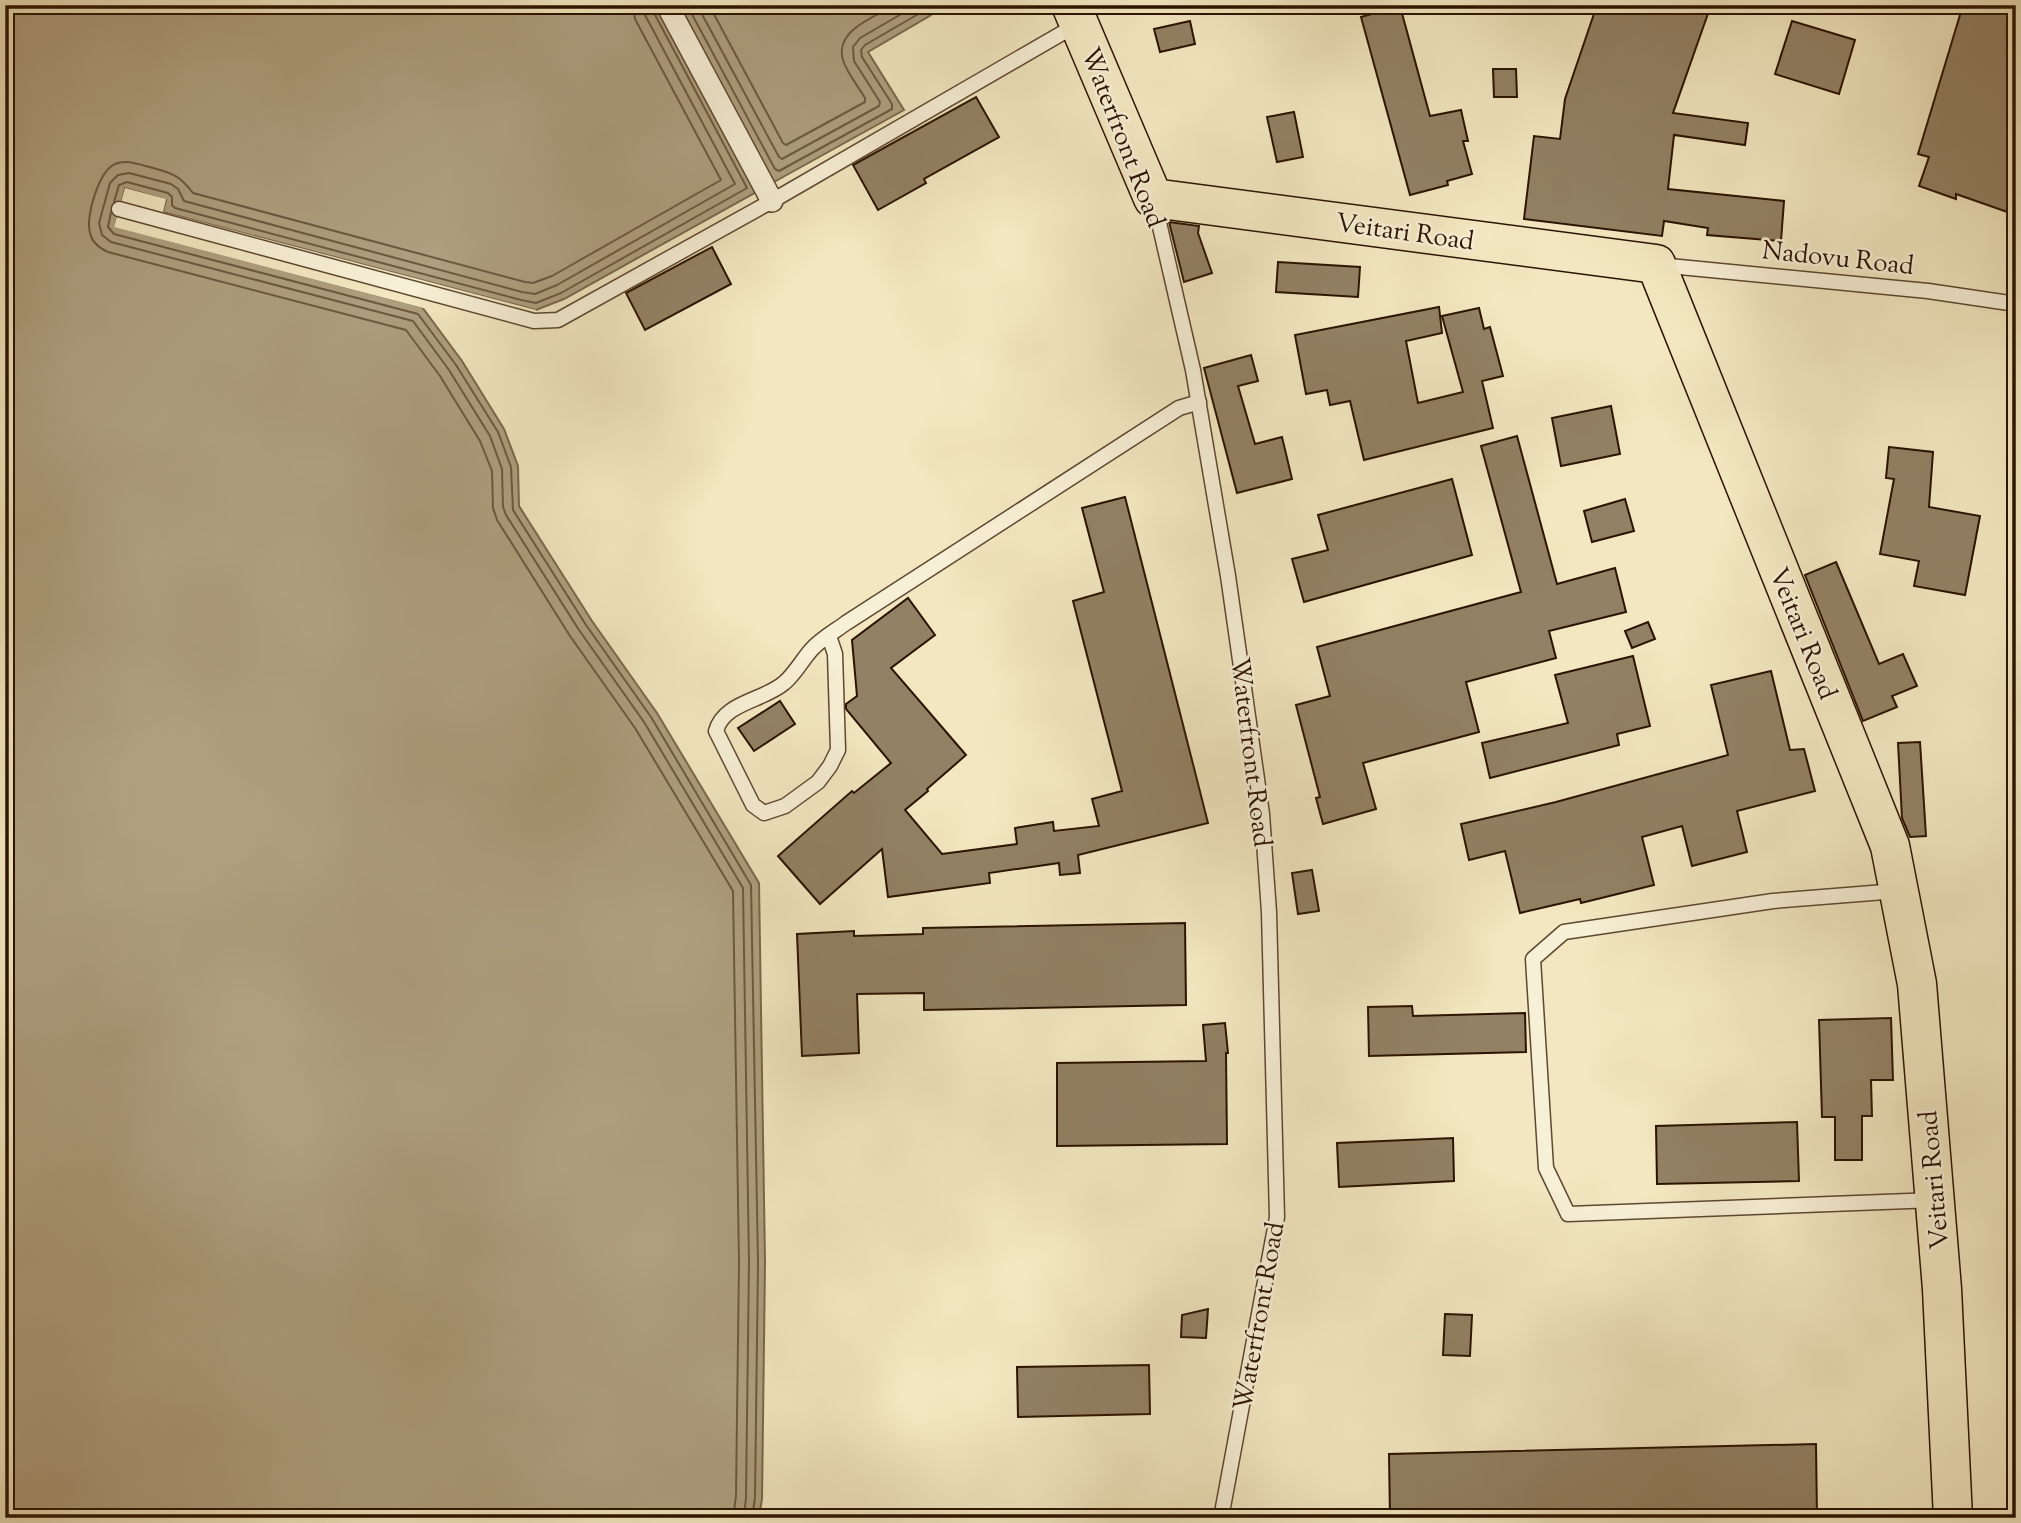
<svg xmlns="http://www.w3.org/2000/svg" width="2021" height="1523" viewBox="0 0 2021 1523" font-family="'Sorts Mill Goudy',serif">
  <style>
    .water { fill: #ae9f7f; stroke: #7a674c; stroke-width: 2 }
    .pier { fill: #f2e7c0 }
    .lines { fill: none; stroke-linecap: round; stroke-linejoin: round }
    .shore { stroke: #6c5940; stroke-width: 2 }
    .building { fill: #928164; stroke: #2b1300; stroke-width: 2 }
    .service-casing { stroke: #5d4830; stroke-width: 17 }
    .pedestrian-casing { stroke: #5d4830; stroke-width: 24 }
    .primary-casing { stroke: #2b1300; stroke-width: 41 }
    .service { stroke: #f7efd6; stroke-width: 14 }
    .pedestrian { stroke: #f7efd6; stroke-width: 21 }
    .primary { stroke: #f2e7c0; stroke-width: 38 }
    .labels { text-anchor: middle; stroke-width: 5; stroke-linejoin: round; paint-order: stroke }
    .street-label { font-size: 26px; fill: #2b1300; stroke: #f7efd6 }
  </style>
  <rect width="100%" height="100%" fill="#f2e7c0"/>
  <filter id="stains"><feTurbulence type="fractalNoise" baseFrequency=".00286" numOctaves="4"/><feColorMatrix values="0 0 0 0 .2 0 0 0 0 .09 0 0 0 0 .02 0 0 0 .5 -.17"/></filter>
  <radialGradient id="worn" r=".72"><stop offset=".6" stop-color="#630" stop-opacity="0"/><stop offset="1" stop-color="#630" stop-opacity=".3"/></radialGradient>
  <!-- water -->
  <g class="water">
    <polygon points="5,5 658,5 758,191 564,299 536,310 163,212 166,200 125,188 115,226 422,307 462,361 504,429 518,466 519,506 592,621 657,713 759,883 765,1262 762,1499 759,1518 5,1518"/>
    <polygon points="679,5 926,5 931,15 868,52 904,110 774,182"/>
  </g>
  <!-- pier -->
  <polygon class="pier" points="125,188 166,199 163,212 536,310 535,314 160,214 162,201 127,192 119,224 423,304 427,309 114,227"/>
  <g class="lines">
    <!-- shore -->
    <g class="shore">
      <path d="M633,5l2,14 86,161 -169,96 -19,7 -8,-1 -332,-89c-14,-18 -19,-19 -40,-25 -13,-3 -26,-9 -38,-4 -16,7 -30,53 -25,69 2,10 9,15 18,19l298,78 34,46 40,65 12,30 1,37 4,12 73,116 65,92 98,163 6,371 -3,234 -3,22"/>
      <polyline points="643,5 645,15 735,184 557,285 535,294 522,292 184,201 178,189 171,184 129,173 118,175 110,183 99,223 102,235 111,242 413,321 449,370 490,436 502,469 503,507 506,515 579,630 644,722 743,888 749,1262 746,1497 744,1518"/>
      <polyline points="687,5 775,169 779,171 892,109 892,104 862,57 861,50 865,45 920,13 921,5"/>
      <polyline points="697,5 779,157 782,159 879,106 880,102 854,61 853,47 860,38 910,9 912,5"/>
      <path d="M709,5l74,138 3,2 79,-43v-4c-7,-12 -18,-25 -22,-38 -9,-30 32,-43 52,-55"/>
      <polyline points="114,202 119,185 127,182 168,193 172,197 172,205 175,208 521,300 536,303 561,293 747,188 653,11 652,5"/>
      <polyline points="111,212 108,227 114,234 418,314 456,365 498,432 511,467 513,510 586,625 651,717 751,885 758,1262 755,1498 752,1518"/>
    </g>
  </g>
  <!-- building -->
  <g class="building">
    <polygon points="1597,5 1711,5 1673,113 1748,123 1745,145 1674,135 1668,189 1784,201 1781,241 1707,235 1708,228 1664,221 1662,236 1524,219 1534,136 1560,139 1565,99"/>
    <polygon points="1963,5 2016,5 2016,215 1956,194 1956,199 1919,186 1929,157 1918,154"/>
    <polygon points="1400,6 1430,116 1461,110 1468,141 1463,141 1472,174 1447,181 1448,185 1410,195 1361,17"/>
    <polygon points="1190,21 1195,44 1160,52 1154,29"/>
    <polygon points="1792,21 1855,40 1839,94 1775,74"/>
    <polygon points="1493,69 1516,69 1517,97 1494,97"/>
    <polygon points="976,97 999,137 924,179 926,183 878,210 853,165"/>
    <polygon points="1294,112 1303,157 1277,162 1267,117"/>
    <polygon points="1169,222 1199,226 1198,233 1212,273 1184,282"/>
    <polygon points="712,247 731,284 645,330 626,293"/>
    <polygon points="1278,262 1360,267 1358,297 1276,292"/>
    <polygon points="1439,307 1442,333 1406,341 1418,403 1463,392 1442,316 1479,308 1484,329 1490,327 1503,376 1482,381 1493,428 1364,460 1350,401 1330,405 1327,390 1306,394 1295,335"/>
    <polygon points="1251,355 1258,381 1238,386 1255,444 1282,437 1292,479 1237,493 1204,368"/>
    <polygon points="1611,406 1620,454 1561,466 1552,418"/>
    <polygon points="1517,436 1557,584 1615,568 1626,612 1549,631 1556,658 1466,682 1479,732 1363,763 1376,809 1323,824 1316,798 1320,797 1296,705 1330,696 1317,647 1521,592 1481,446"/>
    <polygon points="1889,447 1933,452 1929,507 1980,516 1965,595 1914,586 1919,561 1880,554 1894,479 1886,478"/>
    <polygon points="1452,479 1472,555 1304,602 1292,559 1328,550 1318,515"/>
    <polygon points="1125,497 1208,823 1078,855 1080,873 1060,875 1059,863 989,873 990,883 888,897 882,849 820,904 778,856 852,791 854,793 891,763 846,709 846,704 857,696 852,640 908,598 935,635 891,668 966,755 927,789 928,791 905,810 942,854 1017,844 1015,828 1053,822 1054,831 1099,826 1092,799 1122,791 1073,601 1104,592 1082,508"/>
    <polygon points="1625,499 1634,531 1592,542 1584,511"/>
    <polygon points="1836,562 1879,664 1903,654 1917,686 1892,696 1897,707 1863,721 1805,575"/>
    <polygon points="1648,622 1655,639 1632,648 1625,631"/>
    <polygon points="1633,656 1650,726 1617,734 1619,745 1490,778 1482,743 1568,723 1555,675"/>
    <polygon points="1771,671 1790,750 1804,749 1815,791 1737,811 1747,852 1692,866 1682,826 1642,837 1654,885 1581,903 1580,899 1520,913 1505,851 1469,860 1461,824 1556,802 1728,755 1711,685"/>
    <polygon points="780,701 795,724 754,751 738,728"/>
    <polygon points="1920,742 1926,836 1910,837 1902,818 1898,743"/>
    <polygon points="1312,870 1319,911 1298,914 1292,873"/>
    <polygon points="1185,923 1186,1005 924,1010 924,993 857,994 859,1053 802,1056 797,934 854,931 854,936 923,934 923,928"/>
    <polygon points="1412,1006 1413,1016 1525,1013 1526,1052 1369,1056 1368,1007"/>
    <polygon points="1891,1018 1893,1080 1871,1080 1872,1116 1862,1116 1862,1160 1835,1160 1835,1117 1822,1117 1819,1020"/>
    <polygon points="1225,1023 1228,1053 1226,1053 1227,1144 1057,1146 1057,1063 1206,1061 1203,1025"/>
    <polygon points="1797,1122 1799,1181 1657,1184 1656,1126"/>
    <polygon points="1453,1138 1454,1181 1339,1187 1337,1143"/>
    <polygon points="1208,1309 1206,1338 1181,1337 1182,1315"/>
    <polygon points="1445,1314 1472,1315 1470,1356 1443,1355"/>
    <polygon points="1149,1365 1150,1414 1018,1417 1017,1367"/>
    <polygon points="1816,1444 1817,1518 1390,1518 1389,1454"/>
  </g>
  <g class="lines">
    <defs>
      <g id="service">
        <polyline points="1154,201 1193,370 1228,576 1262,814 1269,912 1277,1217 1221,1518"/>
        <polyline points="119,209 534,321 558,320 772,201 1078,24"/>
        <polyline points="1659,265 1928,291 2016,304"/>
        <path d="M829,636l6,18 3,96 -8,16 -12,16 -33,24 -21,7 -11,-8 -37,-74c8,-29 47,-30 68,-48 11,-9 18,-23 28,-34 9,-10 23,-18 34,-26l333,-215 20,-6"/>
        <polyline points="1897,891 1773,901 1564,932 1533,959 1546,1168 1568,1214 1935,1200"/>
      </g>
      <polyline id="pedestrian" points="667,5 772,201"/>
      <polyline id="primary" points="1071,5 1153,198 1656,264 1890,846 1917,984 1942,1289 1953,1518"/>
    </defs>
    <!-- service casing -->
    <use href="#service" class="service-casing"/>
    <!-- pedestrian casing -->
    <use href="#pedestrian" class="pedestrian-casing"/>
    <!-- primary casing -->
    <use href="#primary" class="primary-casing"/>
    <!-- service -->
    <use href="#service" class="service"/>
    <!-- pedestrian -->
    <use href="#pedestrian" class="pedestrian"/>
    <!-- primary -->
    <use href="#primary" class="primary"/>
  </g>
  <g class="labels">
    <!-- street labels -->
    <g class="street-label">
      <text transform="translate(1124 137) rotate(69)" y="9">Waterfront Road</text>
      <text transform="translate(1405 231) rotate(8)" y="9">Veitari Road</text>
      <text transform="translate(1838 257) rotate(6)" y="9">Nadovu Road</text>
      <text transform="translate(1804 633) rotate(68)" y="9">Veitari Road</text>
      <text transform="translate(1252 752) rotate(83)" y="9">Waterfront Road</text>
      <text transform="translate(1933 1180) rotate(-95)" y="9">Veitari Road</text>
      <text transform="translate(1258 1316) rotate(-80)" y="9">Waterfront Road</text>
    </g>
  </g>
  <!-- margin -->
  <rect width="2021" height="1523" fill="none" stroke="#f2e7c0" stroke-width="28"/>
  <rect x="7" y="7" width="2007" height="1509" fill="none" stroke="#2b1300" stroke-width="3.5"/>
  <rect x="14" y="14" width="1993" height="1495" fill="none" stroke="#2b1300" stroke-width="2"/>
  <rect width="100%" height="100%" filter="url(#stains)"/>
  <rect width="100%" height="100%" fill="url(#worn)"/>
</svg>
